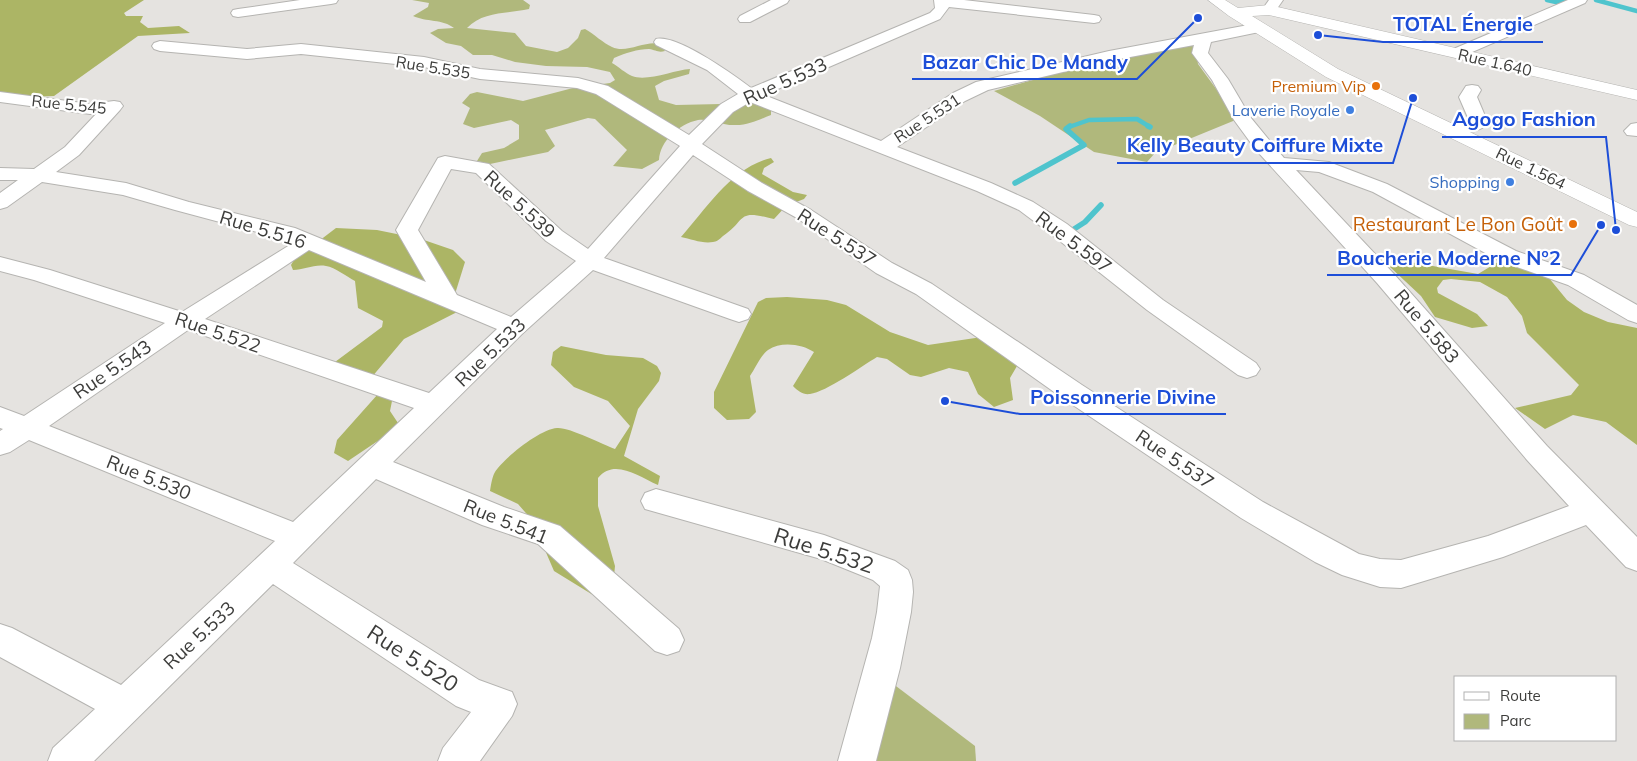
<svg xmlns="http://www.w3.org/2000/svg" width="1637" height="761" viewBox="0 0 1637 761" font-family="Mulish,sans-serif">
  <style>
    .green { fill: #b0b87c }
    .forest { fill: #acb565 }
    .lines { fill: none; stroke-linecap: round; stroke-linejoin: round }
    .stream-far1 { stroke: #4fc4cd; stroke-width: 4.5 }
    .stream { stroke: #4fc4cd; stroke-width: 5.5 }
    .street-casing { stroke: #b5b4b1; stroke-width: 2 }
    .secondary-casing { stroke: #b5b4b1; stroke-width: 1 }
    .street { fill: #fff; fill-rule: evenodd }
    .secondary { fill: #fff; fill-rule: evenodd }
    .food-dot { fill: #e8710a; stroke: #fff; stroke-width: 2 }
    .shop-dot { fill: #3f7fe0; stroke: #fff; stroke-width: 2 }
    .labels { text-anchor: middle; stroke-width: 4.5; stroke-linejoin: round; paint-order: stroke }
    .far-street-label { font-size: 16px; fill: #3d3d3b; stroke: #fff }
    .far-food-label { font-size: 16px; fill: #c56008; stroke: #fff; text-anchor: end }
    .far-shop-label { font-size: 16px; fill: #366cbe; stroke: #fff; text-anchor: end }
    .street-label { font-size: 19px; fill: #3d3d3b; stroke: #fff }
    .food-label { font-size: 19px; fill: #c56008; stroke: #fff; text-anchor: end }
    .near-street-label { font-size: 22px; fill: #3d3d3b; stroke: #fff }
    .leader { fill: none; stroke: #1d4ed8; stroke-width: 2 }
    .callout-dot { fill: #1d4ed8; stroke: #fff; stroke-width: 2 }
    .callout-label { font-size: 20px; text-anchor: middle; font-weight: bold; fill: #1d4ed8; stroke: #fff; stroke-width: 4.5; stroke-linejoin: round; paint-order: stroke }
  </style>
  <rect width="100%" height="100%" fill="#e5e3e0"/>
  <!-- green -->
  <g class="green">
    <path d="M412,0h111l7,5 -1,4c-22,5 -46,2 -62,19l48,5 11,13 31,6 11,-4 10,-10 3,-8 4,-1c9,5 18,14 27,18 15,7 33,-7 48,-3l5,7c-7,2 -9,-1 -16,-2 -11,0 -24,4 -35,9l-2,5c7,4 13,10 20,13 15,6 42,-6 58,-7l-1,5 -25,7 -9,5 4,14 17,5 45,-1 28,-4 22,5v10c-13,5 -24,11 -38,10 -11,0 -25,-7 -35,-5 -19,4 -38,21 -39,40l-17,9 -29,-3 14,-16 -32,-31 -7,-1 -43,12 10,16 -7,6 -58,12 -13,-3 5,-8 22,-5 15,-9v-14l-8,-5 -37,8 -11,-4 7,-16 -8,-5 8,-9 7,-2 46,9 50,-13 37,-5 5,-3 -5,-8 -23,-5 -41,-1 -31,-4 -23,-7h-19l-12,-9 -15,-3 -16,-10 8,-4 16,-1c-11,-9 -28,-6 -41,-12l15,-9 1,-4z"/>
    <polygon points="1195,44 1198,64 1238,119 1155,153 1147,162 1094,152 1040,116 994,91 1067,70"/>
    <polygon points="892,683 975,746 976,761 844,761"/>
  </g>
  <!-- forest -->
  <g class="forest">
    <polygon points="0,0 144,0 124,13 126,16 143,16 140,22 148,28 179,26 190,33 138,36 54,96 28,97 0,94"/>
    <path d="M771,158l3,4 -10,6 -2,6 31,18 14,3 -3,4 -18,7 -12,13c-39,-10 -26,0 -51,17 -3,3 -7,6 -10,6 -10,2 -22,-3 -32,-5 26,-29 50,-69 90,-79z"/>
    <path d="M336,228l41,2 44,9 32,11 12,12 -10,32 8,4v11l-59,30 -33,39 22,18 -3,15 10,15 -52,35 -14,-8 3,-13 41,-46 -33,-15 -10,-17 47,-35 1,-6 -25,-13 -3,-27c-8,-4 -20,-14 -29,-15 -12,-2 -22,4 -33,4l-2,-5 3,-5z"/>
    <polygon points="1393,259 1478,274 1498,262 1520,265 1544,272 1567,300 1584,312 1608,322 1637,328 1637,445 1606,422 1573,415 1545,429 1515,408 1571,395 1579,385 1527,333 1522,316 1507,297 1480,282 1451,279 1443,280 1437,288 1438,293 1477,314 1488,326 1472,328 1435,317 1421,296 1390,267"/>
    <path d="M787,297l40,3 19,5 44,27 38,13 54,-8 35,29 -7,12 3,22 -19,7 -16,-13 -10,-22 -19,-4 -28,9 -11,-2 -23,-16 -10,-2c-15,9 -51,35 -67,37 -7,1 -12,-3 -17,-8l21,-34c-12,-8 -33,-11 -46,-2 -7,5 -13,19 -18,26l6,36 -7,7 -22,1 -13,-12v-16l44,-90 8,-4z"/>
    <path d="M561,346l45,9 37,3 14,8 4,7 -2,8 -21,28 -14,47 36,20 -2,9c-20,-9 -44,-27 -60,-7v28l17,60 -1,10 -8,12 -13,7 -39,-24 -22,-51 -14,-16 -28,-13c1,-6 2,-14 5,-19 9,-14 45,-43 62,-44 12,-1 45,16 58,21l15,-23 -22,-25 -34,-14 -23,-22 2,-13z"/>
  </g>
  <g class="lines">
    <!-- stream-far1 -->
    <g class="stream-far1">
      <polyline points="1547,0 1556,2 1564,0"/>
      <polyline points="1596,0 1637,11"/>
      <polyline points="1069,127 1089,120 1137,119 1150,127"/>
    </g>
    <!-- stream -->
    <g class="stream">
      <polyline points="1148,126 1150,127"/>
      <polyline points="1015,183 1084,145 1066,129 1070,126"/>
      <polyline points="1071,231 1085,222 1101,205"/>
    </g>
    <defs>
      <g id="street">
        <polygon points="300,0 338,0 336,3 331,4 238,17 233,16 231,13 233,10 238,9"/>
        <polygon points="771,0 789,0 787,3 750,22 740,22 738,19 740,16"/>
        <path d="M934,0h30l130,15 5,1 2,3 -2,3 -5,1 -145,-16 -9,12 -176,76 117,46 72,-48 23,-11 133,-31 150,-28 5,2 3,3 -3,3 -53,11 -3,11 20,26 23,39 33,40 45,4 58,22 129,67 68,24 53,30v18l-9,-3 -60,-35 -68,-24 -127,-69 -54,-20 -23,-2 97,103 154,173 90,91v34l-11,-4 -40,-42 -83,32 -102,31 -21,-1 -38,-12 -27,-13 -74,-44 -177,-119 -148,-105 -40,-21 -79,-55 -49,-27 -55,-36 -89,103 144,51 3,5 -3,5 -9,3 -9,-3 -137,-49 -70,63 -130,129 111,45 56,19 119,103 5,11 -5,11 -12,4 -12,-4 -117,-107 -56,-19 -106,-46 -83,84 186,117 33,12 5,12 -5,12 -32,45h-42l5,-13 28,-36 -15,-6 -183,-122 -179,177h-46l5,-13 42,-39 -95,-52v-33l12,4 109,57 154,-144 -246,-101 -19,12 -10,3v-24l3,-2 -3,-1v-21l24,9 141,-93 -131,-43 -34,-9v-14l50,13 132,42 111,-69 -14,-5 -104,-28 -52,-15 -81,-13 -35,25 -7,2v-16l18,-13h-18v-12l34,1 31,-22 32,-34 -7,1 -90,-12v-10l90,12 24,-3 6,1 3,4 -3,4 -41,45 -23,17 70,11 63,19 106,26 131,54 -30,-52 42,-72 7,-2 44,8 73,67 26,18 92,-103 -84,-52 -19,-6 -97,-9 -56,-12 -123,-13 -54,5 -87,-8 -6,-2 -2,-3 2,-3 6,-2 87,8 54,-5 123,13 56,12 98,9 30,8 81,49 32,-31 17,-10 -31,-24 -51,-25 -2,-3 2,-3c21,-5 78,36 95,49l179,-75 5,-5zM1194,45l-2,8 20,27 22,40 22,30 121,133 150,177 42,46 -81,30 -87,24 -21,-1 -21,-5 -96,-52 -181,-117 -150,-101 -40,-21 -81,-53 -49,-27 -60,-39 31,-32 17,-10 227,89 42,19 32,24 96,76 91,65 9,3 9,-3 4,-6 -4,-6 -93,-63 -96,-76 -34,-22 -42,-19 -94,-36 68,-46 23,-11 121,-29zM451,169l25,4 70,68 30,20 -65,56 -54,-22 -39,-65zM309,250l188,79 -68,64 -224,-74zM188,330l226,78 -121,114 -244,-96z"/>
        <polygon points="1269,0 1283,0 1274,13 1264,13 1262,10"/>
        <polygon points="1568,0 1587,0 1585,3 1463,56 1451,56 1449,53 1451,50"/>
        <path d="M1472,85l6,1 3,4 -4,7 11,26c-6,9 -31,13 -40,11l-3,-4 3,-4 21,-6 -10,-23 7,-11z"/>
        <polygon points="1637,123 1637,136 1627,135 1624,131 1631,124"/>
        <polygon points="656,489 824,535 895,561 908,570 912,580 913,592 911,612 900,668 876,761 838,761 872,638 877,612 880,586 873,580 821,559 645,509 641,501 645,493"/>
      </g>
      <polygon id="secondary" points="1208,0 1225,0 1238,8 1269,5 1637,90 1637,100 1269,15 1252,16 1338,69 1637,212 1637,227 1629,225 1326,77 1229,16"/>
    </defs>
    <!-- street casing -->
    <use href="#street" class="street-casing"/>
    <!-- secondary casing -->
    <use href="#secondary" class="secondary-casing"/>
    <!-- street -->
    <use href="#street" class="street"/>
    <!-- secondary -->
    <use href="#secondary" class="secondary"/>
  </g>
  <!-- markers -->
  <g class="food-dot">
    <circle cx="1376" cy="86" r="5"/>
    <circle cx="1573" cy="224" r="5"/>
  </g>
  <g class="shop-dot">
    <circle cx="1350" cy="110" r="5"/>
    <circle cx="1510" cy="182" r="5"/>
  </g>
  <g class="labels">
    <!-- far-street labels -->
    <g class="far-street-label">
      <text transform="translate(1495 62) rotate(13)" y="6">Rue 1.640</text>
      <text transform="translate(433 67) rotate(9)" y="6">Rue 5.535</text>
      <text transform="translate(69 104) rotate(6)" y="6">Rue 5.545</text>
      <text transform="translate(927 118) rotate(-33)" y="6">Rue 5.531</text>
      <text transform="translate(1531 168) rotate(26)" y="6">Rue 1.564</text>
    </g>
    <!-- far-food labels -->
    <g class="far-food-label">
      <text x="1366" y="92">Premium Vip</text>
    </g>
    <!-- far-shop labels -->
    <g class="far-shop-label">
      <text x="1340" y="116">Laverie Royale</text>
      <text x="1500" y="188">Shopping</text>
    </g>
    <!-- street labels -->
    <g class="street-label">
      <text transform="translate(785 81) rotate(-24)" y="7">Rue 5.533</text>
      <text transform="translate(520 204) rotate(43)" y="7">Rue 5.539</text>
      <text transform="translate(263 229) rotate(17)" y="7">Rue 5.516</text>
      <text transform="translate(837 237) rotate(33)" y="7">Rue 5.537</text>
      <text transform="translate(1074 242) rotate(37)" y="7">Rue 5.597</text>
      <text transform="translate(1427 326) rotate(50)" y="7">Rue 5.583</text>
      <text transform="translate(218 332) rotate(19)" y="7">Rue 5.522</text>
      <text transform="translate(490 352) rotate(-44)" y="7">Rue 5.533</text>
      <text transform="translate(112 369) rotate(-34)" y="7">Rue 5.543</text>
      <text transform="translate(1175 459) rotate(34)" y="7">Rue 5.537</text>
      <text transform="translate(149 477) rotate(22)" y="7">Rue 5.530</text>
      <text transform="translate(506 521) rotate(22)" y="7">Rue 5.541</text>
      <text transform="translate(199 635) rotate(-43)" y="7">Rue 5.533</text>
    </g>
    <!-- food labels -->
    <g class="food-label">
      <text x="1563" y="231">Restaurant Le Bon Goût</text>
    </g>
    <!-- near-street labels -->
    <g class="near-street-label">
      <text transform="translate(824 550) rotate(18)" y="8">Rue 5.532</text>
      <text transform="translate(413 658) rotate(33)" y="8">Rue 5.520</text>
    </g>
  </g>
  <!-- callouts -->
  <path class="leader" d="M1318 35L1383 42H1543M1198 18L1137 79H912M1616 230L1606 137H1442M1413 98L1393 163H1117M1601 225L1571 275H1327M945 401L1020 414H1226"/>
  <g class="callout-dot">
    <circle cx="1318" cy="35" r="5"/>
    <circle cx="1198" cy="18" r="5"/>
    <circle cx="1616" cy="230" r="5"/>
    <circle cx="1413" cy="98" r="5"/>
    <circle cx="1601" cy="225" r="5"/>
    <circle cx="945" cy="401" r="5"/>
  </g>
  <g class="callout-label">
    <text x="1463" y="31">TOTAL Énergie</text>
    <text x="1025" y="69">Bazar Chic De Mandy</text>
    <text x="1524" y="126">Agogo Fashion</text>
    <text x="1255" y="152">Kelly Beauty Coiffure Mixte</text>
    <text x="1449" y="265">Boucherie Moderne N°2</text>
    <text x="1123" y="404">Poissonnerie Divine</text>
  </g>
  <!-- legend -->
  <rect x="1454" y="676" width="162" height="65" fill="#ffffff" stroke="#b1b1b1"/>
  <rect x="1464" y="692" width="25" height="8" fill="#ffffff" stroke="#b1b1b1"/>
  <text x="1500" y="701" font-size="15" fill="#3d3d3b">Route</text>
  <rect x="1464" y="714" width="25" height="15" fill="#b0b87c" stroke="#b1b1b1"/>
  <text x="1500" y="726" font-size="15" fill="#3d3d3b">Parc</text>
</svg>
